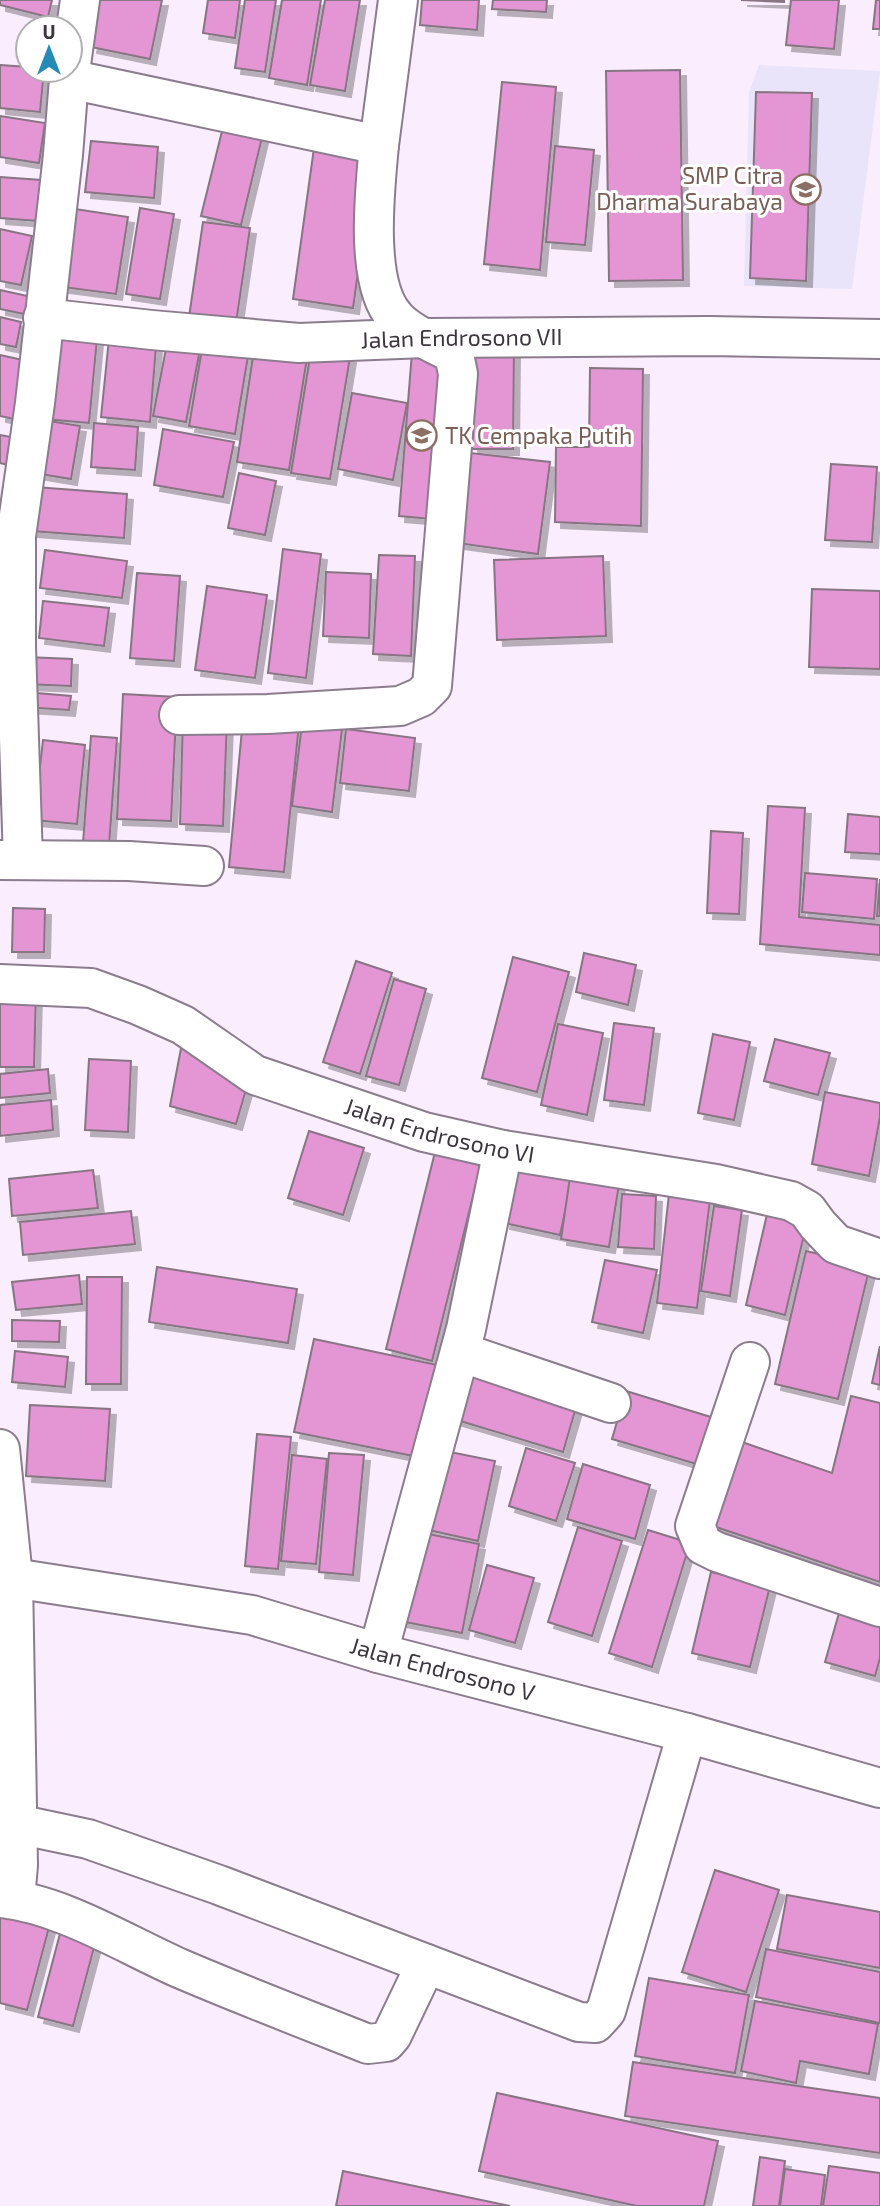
<svg xmlns="http://www.w3.org/2000/svg" width="880" height="2206" viewBox="0 0 880 2206" font-family="'Exo 2',sans-serif">
  <style>
    .education { fill: #e9e4fa }
    .building { fill: #e396d3; stroke: #887583; stroke-width: 2; filter: url(#shadow) }
    .lines { fill: none; stroke-linecap: round; stroke-linejoin: round }
    .minor-casing { stroke: #8b7c8e; stroke-width: 42 }
    .minor { stroke: #fff; stroke-width: 38 }
    .labels { text-anchor: middle; stroke-width: 6; stroke-linejoin: round; paint-order: stroke }
    .education-label { font-size: 23px; fill: #785e54; stroke: #fff; text-anchor: end }
    .street-label { font-size: 23px; fill: #3c363e; stroke: #fff }
  </style>
  <defs>
    <filter id="shadow"><feDropShadow dx="6" dy="6" stdDeviation="0" flood-color="#0004"/></filter>
  </defs>
  <rect width="100%" height="100%" fill="#faedfd"/>
  <!-- education -->
  <polygon class="education" points="759,65 880,71 852,289 744,286 749,92"/>
  <!-- building -->
  <g class="building">
    <polygon points="0,0 52,0 48,17 0,5"/>
    <polygon points="100,0 162,0 150,59 91,47"/>
    <polygon points="208,0 240,0 235,38 203,33"/>
    <polygon points="245,0 276,0 265,72 235,68"/>
    <polygon points="282,0 321,0 307,85 269,78"/>
    <polygon points="325,0 360,0 345,91 310,85"/>
    <polygon points="422,0 479,0 477,30 420,25"/>
    <polygon points="493,0 547,0 546,12 492,9"/>
    <polygon points="741,0 784,0 784,2"/>
    <polygon points="791,0 839,0 834,49 786,45"/>
    <polygon points="876,0 880,0 880,29 873,29"/>
    <polygon points="0,65 28,67 28,70 44,70 40,112 0,108"/>
    <polygon points="680,70 683,280 609,281 606,71"/>
    <polygon points="502,82 556,87 540,270 484,264"/>
    <polygon points="756,92 812,93 806,281 750,278"/>
    <polygon points="0,116 45,123 39,163 0,157"/>
    <polygon points="225,119 264,129 241,225 201,216"/>
    <polygon points="91,141 158,147 154,198 85,192"/>
    <polygon points="555,146 594,150 585,245 546,242"/>
    <polygon points="314,148 374,157 353,308 293,299"/>
    <polygon points="0,177 41,180 38,221 0,218"/>
    <polygon points="140,208 174,214 160,299 126,294"/>
    <polygon points="75,209 128,217 116,294 63,287"/>
    <polygon points="203,222 250,228 236,323 189,317"/>
    <polygon points="0,229 32,236 21,285 0,281"/>
    <polygon points="0,290 32,297 29,315 0,309"/>
    <polygon points="0,317 21,322 16,347 0,344"/>
    <polygon points="55,323 98,328 89,423 45,419"/>
    <polygon points="110,329 157,333 150,422 101,417"/>
    <polygon points="169,333 202,339 186,422 153,416"/>
    <polygon points="203,343 249,350 235,434 189,426"/>
    <polygon points="473,345 514,346 513,449 472,449"/>
    <polygon points="254,350 307,358 289,470 237,462"/>
    <polygon points="311,351 350,357 330,479 291,473"/>
    <polygon points="412,352 445,355 432,519 399,516"/>
    <polygon points="0,355 32,362 19,420 0,416"/>
    <polygon points="590,368 643,369 641,526 555,522 556,447 589,447"/>
    <polygon points="352,393 407,403 393,480 338,469"/>
    <polygon points="49,421 80,426 71,479 40,474"/>
    <polygon points="94,423 138,427 135,470 91,467"/>
    <polygon points="163,429 234,442 223,497 154,485"/>
    <polygon points="0,435 17,438 12,466 0,463"/>
    <polygon points="461,452 550,462 538,554 450,542"/>
    <polygon points="831,464 877,467 872,542 825,540"/>
    <polygon points="239,473 276,481 265,535 228,528"/>
    <polygon points="35,487 127,494 124,538 32,531"/>
    <polygon points="283,549 321,554 306,678 268,673"/>
    <polygon points="45,550 127,561 122,598 40,588"/>
    <polygon points="379,555 415,556 411,656 373,654"/>
    <polygon points="603,556 606,636 497,640 494,560"/>
    <polygon points="326,572 371,574 369,638 323,636"/>
    <polygon points="137,573 180,576 174,661 130,658"/>
    <polygon points="207,586 267,595 255,678 195,670"/>
    <polygon points="812,589 880,591 880,669 809,667"/>
    <polygon points="43,601 109,608 104,646 39,638"/>
    <polygon points="26,657 72,659 71,686 25,684"/>
    <polygon points="25,692 71,696 69,710 24,707"/>
    <polygon points="123,694 177,697 171,821 117,819"/>
    <polygon points="303,716 343,721 332,812 292,806"/>
    <polygon points="183,717 227,719 223,826 180,824"/>
    <polygon points="243,719 299,724 284,872 229,867"/>
    <polygon points="346,729 415,738 409,791 340,783"/>
    <polygon points="91,736 117,738 109,845 83,843"/>
    <polygon points="43,740 85,745 77,824 34,820"/>
    <polygon points="0,746 6,804 0,804"/>
    <polygon points="768,806 805,808 799,917 880,925 880,955 760,944"/>
    <polygon points="848,814 880,817 880,854 845,852"/>
    <polygon points="711,831 743,833 739,914 707,913"/>
    <polygon points="805,873 877,879 874,919 802,912"/>
    <polygon points="880,879 880,916 877,916"/>
    <polygon points="13,908 45,909 44,952 12,952"/>
    <polygon points="584,953 636,965 628,1005 576,992"/>
    <polygon points="513,957 569,972 537,1092 482,1078"/>
    <polygon points="356,961 392,973 360,1074 323,1062"/>
    <polygon points="394,979 426,989 399,1085 366,1076"/>
    <polygon points="0,989 36,990 34,1067 0,1067"/>
    <polygon points="614,1023 654,1028 644,1105 604,1100"/>
    <polygon points="558,1024 603,1033 587,1115 541,1105"/>
    <polygon points="713,1034 750,1042 734,1120 698,1113"/>
    <polygon points="775,1039 830,1053 818,1095 764,1081"/>
    <polygon points="182,1043 247,1086 236,1124 170,1106"/>
    <polygon points="89,1059 131,1061 128,1132 85,1130"/>
    <polygon points="48,1069 50,1093 0,1098 0,1074"/>
    <polygon points="825,1092 880,1103 880,1117 869,1176 812,1164"/>
    <polygon points="51,1100 53,1130 0,1136 0,1105"/>
    <polygon points="309,1131 364,1148 343,1215 288,1198"/>
    <polygon points="437,1144 483,1156 432,1361 386,1349"/>
    <polygon points="519,1155 575,1166 560,1235 504,1223"/>
    <polygon points="93,1170 98,1208 12,1216 9,1179"/>
    <polygon points="570,1177 619,1184 609,1247 561,1239"/>
    <polygon points="622,1194 656,1196 654,1249 618,1247"/>
    <polygon points="669,1194 710,1199 697,1308 657,1303"/>
    <polygon points="714,1206 742,1210 730,1296 701,1291"/>
    <polygon points="768,1210 808,1218 785,1315 746,1305"/>
    <polygon points="131,1211 135,1244 23,1255 20,1222"/>
    <polygon points="806,1251 870,1266 838,1399 775,1384"/>
    <polygon points="605,1260 657,1270 643,1333 592,1322"/>
    <polygon points="157,1267 297,1289 288,1343 149,1322"/>
    <polygon points="79,1275 82,1304 16,1310 12,1282"/>
    <polygon points="87,1277 122,1277 121,1384 86,1384"/>
    <polygon points="12,1320 60,1321 59,1342 12,1341"/>
    <polygon points="314,1339 442,1366 423,1458 294,1432"/>
    <polygon points="880,1346 880,1385 872,1383"/>
    <polygon points="15,1351 68,1357 65,1387 12,1382"/>
    <polygon points="464,1362 579,1397 563,1452 447,1417"/>
    <polygon points="626,1391 714,1418 700,1465 612,1439"/>
    <polygon points="851,1396 880,1403 880,1582 713,1526 742,1442 832,1473"/>
    <polygon points="30,1405 110,1409 105,1481 26,1476"/>
    <polygon points="257,1434 291,1437 278,1569 245,1566"/>
    <polygon points="526,1448 575,1463 556,1521 509,1506"/>
    <polygon points="440,1450 495,1461 478,1541 424,1529"/>
    <polygon points="329,1453 364,1455 353,1575 319,1572"/>
    <polygon points="292,1455 327,1459 316,1564 281,1561"/>
    <polygon points="583,1464 650,1485 635,1539 567,1519"/>
    <polygon points="578,1527 622,1541 592,1636 548,1622"/>
    <polygon points="648,1530 690,1543 652,1667 609,1653"/>
    <polygon points="418,1532 479,1544 462,1633 400,1621"/>
    <polygon points="487,1565 534,1578 515,1643 469,1630"/>
    <polygon points="711,1572 770,1586 750,1667 692,1653"/>
    <polygon points="843,1599 880,1609 880,1658 875,1676 825,1662"/>
    <polygon points="715,1870 779,1890 746,1992 682,1972"/>
    <polygon points="787,1895 880,1912 880,1968 777,1949"/>
    <polygon points="4,1904 52,1916 27,2010 0,2003 0,1919"/>
    <polygon points="62,1926 97,1936 73,2026 38,2017"/>
    <polygon points="766,1949 880,1972 880,2023 756,1997"/>
    <polygon points="649,1978 749,1995 735,2073 635,2056"/>
    <polygon points="755,2001 878,2024 869,2074 800,2061 796,2083 741,2071"/>
    <polygon points="633,2062 880,2098 880,2153 625,2116"/>
    <polygon points="497,2093 718,2141 704,2206 637,2206 479,2171"/>
    <polygon points="760,2157 785,2161 779,2206 753,2206"/>
    <polygon points="829,2166 880,2173 880,2206 823,2206"/>
    <polygon points="785,2169 825,2175 821,2206 780,2206"/>
    <polygon points="343,2171 510,2206 336,2206"/>
  </g>
  <g class="lines">
    <defs>
      <g id="minor">
        <polyline points="80,0 69,79 379,145 398,0"/>
        <path id="s1" d="M43,318l109,12 147,13 126,-5 285,-2 170,3"/>
        <path d="M179,715l89,-1 132,-8 21,-9 11,-11 26,-312 -4,-20c-17,-9 -47,-22 -59,-37 -31,-34 -20,-128 -16,-172"/>
        <polyline points="0,860 129,861 204,866"/>
        <polyline points="23,860 16,647 16,536 35,403 63,155 69,79"/>
        <path id="s2" d="M0,984l91,4 47,17 45,20 72,50 169,57 79,18 213,34 75,17 16,9 11,15 18,19 44,15"/>
        <polyline points="460,1352 611,1403"/>
        <polyline points="750,1362 695,1526 703,1545 717,1552 880,1607"/>
        <polyline points="0,1449 13,1578 18,1865 15,1899"/>
        <path id="s3" d="M0,1579l13,-1 239,37 126,38 309,80 193,55"/>
        <polyline points="378,1653 466,1329 503,1150"/>
        <polyline points="17,1824 88,1839 219,1885 579,2022 595,2023 606,2011 687,1733"/>
        <path d="M0,1898c61,6 123,45 179,70 63,27 126,51 189,76l18,-2 6,-7 34,-71"/>
      </g>
    </defs>
    <!-- minor casing -->
    <use href="#minor" class="minor-casing"/>
    <!-- minor -->
    <use href="#minor" class="minor"/>
  </g>
  <!-- icons -->
  <defs>
    <symbol id="school-ring" viewBox="-11 -11 22 22"><circle r="9.5" fill="#fff" stroke="#8d6e63" stroke-width="1.5"/><path d="M0-5L7-2L0 1L-7-2ZM-4 1L0 2.5L4 1V4Q0 6-4 4Z" fill="#8d6e63"/></symbol>
  </defs>
  <g fill-rule="evenodd">
    <use href="#school-ring" x="788" y="172" width="35" height="35"/>
    <use href="#school-ring" x="404" y="418" width="35" height="35"/>
  </g>
  <g class="labels">
    <!-- education labels -->
    <g class="education-label">
      <text x="783" y="184">SMP Citra<tspan x="783" dy="26">Dharma Surabaya</tspan></text>
      <text x="445" y="444" text-anchor="start">TK Cempaka Putih</text>
    </g>
    <!-- street labels -->
    <g class="street-label">
      <text dy="8" stroke="none"><textPath href="#s1" startOffset="420">Jalan Endrosono VII</textPath></text>
      <text dy="8" stroke="none"><textPath href="#s2" startOffset="471">Jalan Endrosono VI</textPath></text>
      <text dy="8" stroke="none"><textPath href="#s3" startOffset="453">Jalan Endrosono V</textPath></text>
    </g>
  </g>
  <!-- north arrow -->
  <g transform="translate(49 49)"><circle r="33" fill="#ffffff" stroke="#b1afb2" stroke-width="2"/>
  <path d="M0-5L12 26L0 18L-12 26Z" fill="#268bb4"/>
  <text y="-10" font-size="19" font-weight="bold" text-anchor="middle" fill="#3c363e">U</text>
  </g>
</svg>
